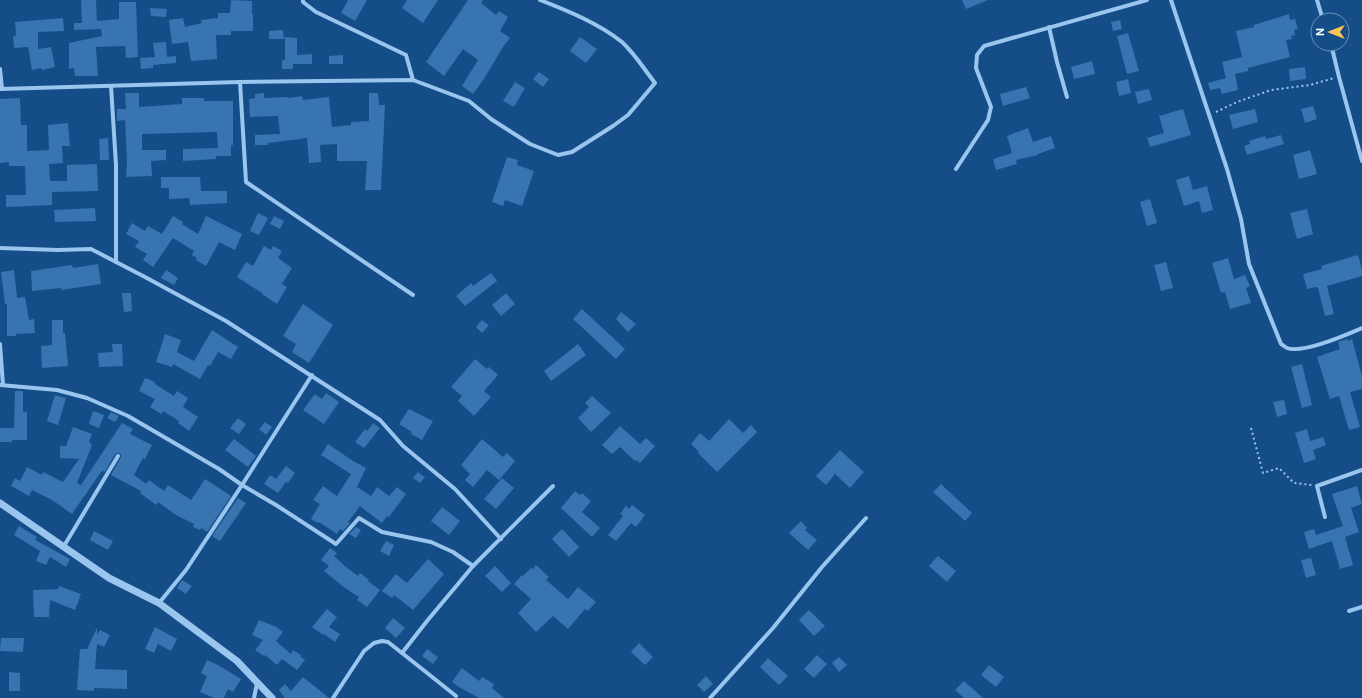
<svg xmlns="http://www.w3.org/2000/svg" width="1362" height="698" viewBox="0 0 1362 698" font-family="'DM Sans',sans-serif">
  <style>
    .building { fill: #3874af }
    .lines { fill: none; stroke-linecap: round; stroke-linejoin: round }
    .path { stroke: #99c5ef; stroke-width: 2; stroke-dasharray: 2 3; stroke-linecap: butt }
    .minor { stroke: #99c5ef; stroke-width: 4 }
    .tertiary { stroke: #99c5ef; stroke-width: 7 }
  </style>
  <rect width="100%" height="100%" fill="#144d87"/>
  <!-- building -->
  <g class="building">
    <polygon points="81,0 96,0 97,21 119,19 119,2 136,2 138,57 126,58 125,46 96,47 98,76 75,76 74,68 69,69 69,43 102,36 101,29 74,30 74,23 82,23"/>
    <polygon points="231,0 252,1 252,14 253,14 253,31 231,31 231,35 216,35 217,59 191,61 188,42 172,44 169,20 183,18 185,27 202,23 201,20 218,18 218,13 230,13"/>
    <polygon points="348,0 367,0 355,21 341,13"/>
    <polygon points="407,0 438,0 423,23 402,8"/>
    <polygon points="468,0 483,0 481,3 496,15 499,11 508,17 500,31 510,38 503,47 484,79 473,94 462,86 478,60 463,49 444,76 426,62"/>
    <polygon points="962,0 988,0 966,9"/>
    <polygon points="150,8 167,9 166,17 151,16"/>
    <polygon points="1289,14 1290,20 1295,19 1298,29 1294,30 1295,35 1291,36 1292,39 1286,40 1290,57 1248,68 1248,71 1235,74 1238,90 1222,94 1220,88 1210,90 1208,83 1226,78 1222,62 1242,57 1236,31 1254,27 1254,25"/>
    <polygon points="63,18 64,31 38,32 38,49 51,47 55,67 42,70 41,68 32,70 28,47 14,48 13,36 16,36 15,22"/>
    <polygon points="1120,20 1122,29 1113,31 1111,22"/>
    <polygon points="283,30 284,39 269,39 269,31"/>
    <polygon points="1128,33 1139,71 1127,74 1117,36"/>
    <polygon points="285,37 297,38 297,55 312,54 312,64 293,64 293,69 282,69 282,60 285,60"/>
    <polygon points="580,37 597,49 586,63 570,51"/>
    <polygon points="166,42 167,57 176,56 176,63 153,65 153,68 141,69 140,58 155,57 153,43"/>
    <polygon points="343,55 343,64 329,64 329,56"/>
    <polygon points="1092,61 1095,74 1074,79 1071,67"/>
    <polygon points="1305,67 1306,79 1290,81 1289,69"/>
    <polygon points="539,72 549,79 543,87 533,79"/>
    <polygon points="1128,79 1131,93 1119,96 1116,82"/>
    <polygon points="515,82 525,88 514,107 503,101"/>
    <polygon points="1026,87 1030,98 1003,106 1000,94"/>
    <polygon points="1149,89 1152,100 1138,104 1135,92"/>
    <polygon points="125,93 139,93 139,107 182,104 182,98 204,98 204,101 233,101 233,145 231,145 231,156 216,156 216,159 183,161 183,149 218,148 217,132 142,134 142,150 166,150 166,160 151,161 152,176 126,177 127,161 125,120 117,121 117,109 126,109"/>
    <polygon points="264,93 264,98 288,97 288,98 302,96 303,100 329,97 332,127 351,125 351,122 369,121 369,93 378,93 379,105 385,105 381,190 365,190 367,161 337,161 337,144 320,145 321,162 309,163 307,138 268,143 268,145 255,145 255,135 280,134 278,116 250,117 249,99 255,98 255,94"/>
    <polygon points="20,98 21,125 27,125 27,151 49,150 48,125 68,123 70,146 62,146 63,163 49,164 50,181 67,181 67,165 97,164 98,191 52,192 52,205 6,207 6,195 26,195 25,166 9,166 9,162 0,163 0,99"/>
    <polygon points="1313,106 1317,119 1305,123 1301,109"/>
    <polygon points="1183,109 1191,135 1150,147 1147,138 1164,133 1159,116"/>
    <polygon points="1255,109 1258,122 1233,129 1229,115"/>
    <polygon points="1028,128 1033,142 1051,136 1055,148 1038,154 1038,155 1016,160 1017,164 996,170 993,159 1012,153 1007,136"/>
    <polygon points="1281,135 1284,144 1247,155 1244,146 1250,144 1249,141 1265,136 1266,139"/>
    <polygon points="108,138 109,160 100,160 99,139"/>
    <polygon points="1310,150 1317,174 1299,179 1293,155"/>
    <polygon points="507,157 518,160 517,165 534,171 522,206 505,200 503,206 492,202"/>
    <polygon points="1189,176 1193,190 1207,186 1213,210 1202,213 1199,201 1184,206 1176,180"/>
    <polygon points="161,177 200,177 201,191 227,191 227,203 190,205 189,198 169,199 169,188 161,188"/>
    <polygon points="1150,199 1157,223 1147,226 1140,202"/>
    <polygon points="95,208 96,221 55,222 54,210"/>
    <polygon points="1307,209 1313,234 1297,239 1290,213"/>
    <polygon points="258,213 268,218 259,235 250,231"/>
    <polygon points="173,216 183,222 182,224 198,234 206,216 242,234 235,250 219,242 206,266 196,260 197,258 192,255 194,251 173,238 153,267 143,260 147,254 135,247 139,241 126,234 132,223 145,231 148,226 162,234"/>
    <polygon points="274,216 284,221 280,229 270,224"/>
    <polygon points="264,246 271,250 273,246 282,251 278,258 292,268 282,284 287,287 277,304 262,294 262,293 237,277 246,262 253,266"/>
    <polygon points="1358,255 1362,269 1362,276 1327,286 1334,314 1325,316 1318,288 1316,287 1307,289 1303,274 1322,269 1321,266"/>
    <polygon points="1228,258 1234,279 1245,275 1250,286 1246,288 1251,303 1230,309 1225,292 1221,293 1212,263"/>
    <polygon points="1166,262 1173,288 1161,291 1154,265"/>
    <polygon points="98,264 101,284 61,290 61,288 32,291 31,271 72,265 73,268"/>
    <polygon points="14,270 17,298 25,297 29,320 34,319 35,333 16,334 16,336 7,336 7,304 5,304 1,272"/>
    <polygon points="166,270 178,278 174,285 161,278"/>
    <polygon points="491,273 497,281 465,306 456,296 471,283 473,286"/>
    <polygon points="122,293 131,293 132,311 124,312"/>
    <polygon points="506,293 515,304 501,316 492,305"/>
    <polygon points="303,304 333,325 309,363 292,352 296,344 283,336"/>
    <polygon points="582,309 625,349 616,359 573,319"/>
    <polygon points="621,312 636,324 628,332 616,319"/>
    <polygon points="52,320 63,320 63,333 65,333 68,366 42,368 41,346 52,345"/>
    <polygon points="482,320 489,325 482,333 476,327"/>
    <polygon points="212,330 238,347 231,359 218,352 210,366 208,365 200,379 173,364 172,367 156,362 165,334 181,340 177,352 194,361"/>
    <polygon points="1347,339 1348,341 1352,339 1362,376 1362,389 1350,392 1360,427 1349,430 1339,396 1330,399 1317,357 1340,349 1338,342"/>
    <polygon points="112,344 122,344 123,366 99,367 98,353 113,352"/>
    <polygon points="578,344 586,355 551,381 544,371"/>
    <polygon points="475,359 487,369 489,367 498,375 484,391 491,397 474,416 458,401 462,396 451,387"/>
    <polygon points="1302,364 1312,405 1302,408 1291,367"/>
    <polygon points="145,378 155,382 155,384 174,396 177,391 188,398 183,407 198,417 189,431 178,423 179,421 163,411 161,414 150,407 155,399 139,391"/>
    <polygon points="15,391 23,391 23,412 27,412 27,440 12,440 12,442 0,442 0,428 14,428"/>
    <polygon points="326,393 339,402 324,424 303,410 315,394 322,399"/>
    <polygon points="55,395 66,398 58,425 47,421"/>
    <polygon points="592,396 611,413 591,432 578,418 589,407 585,403"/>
    <polygon points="1284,400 1287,414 1277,417 1273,402"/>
    <polygon points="409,409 433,421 422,440 411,434 412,432 399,424"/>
    <polygon points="93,411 104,415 99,428 89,424"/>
    <polygon points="111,412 119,416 115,422 107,418"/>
    <polygon points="238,418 246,424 239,434 230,428"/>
    <polygon points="729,419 743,433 751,425 757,432 717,472 698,453 699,452 691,444 700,433 709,441"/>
    <polygon points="265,422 272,427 266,435 259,429"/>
    <polygon points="122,423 133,429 130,434 152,445 145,459 143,458 134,475 146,484 149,480 164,491 168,485 191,500 205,479 231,496 207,532 201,528 200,530 193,527 194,524 176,515 158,502 156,505 140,493 141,491 111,475 121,457 121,454 118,453 115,454 105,472 103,471 101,472 72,514 52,500 32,490 29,496 11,486 15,478 20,481 27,467 42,475 43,472 63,482 79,459 60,458 60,446 66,446 73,427 92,434 89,442 92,445 77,483 81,485"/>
    <polygon points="373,423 380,428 364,448 355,442 365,429 367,431"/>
    <polygon points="620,426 640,444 646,438 655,446 640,463 636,460 635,461 620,447 612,454 602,445"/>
    <polygon points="1307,429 1310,441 1323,437 1326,445 1313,450 1316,459 1304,463 1295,433"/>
    <polygon points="234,439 256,456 248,467 225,450"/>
    <polygon points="482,439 503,457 507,453 515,461 499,480 487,470 473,487 465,480 470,474 461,465"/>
    <polygon points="328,444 353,461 366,468 357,487 371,496 377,487 389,496 397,487 406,494 389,517 387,516 382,523 360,506 348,522 350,523 343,531 340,529 337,534 319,522 318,523 311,519 320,504 313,500 323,486 337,496 351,474 321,455"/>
    <polygon points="840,450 864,472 850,488 835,474 826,485 816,476"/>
    <polygon points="286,466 295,473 288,483 286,482 278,493 264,484 270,475 276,479"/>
    <polygon points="418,472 425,477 420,483 413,478"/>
    <polygon points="502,478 514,488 496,509 484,499"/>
    <polygon points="941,484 972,513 965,521 933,492"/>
    <polygon points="1357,486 1362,504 1351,508 1359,532 1345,537 1353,565 1340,569 1332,541 1309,549 1304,532 1314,529 1316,535 1343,526 1332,494"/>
    <polygon points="575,491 580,495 582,493 591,501 582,512 600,528 592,537 561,508"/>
    <polygon points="238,498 246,503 220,541 212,536"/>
    <polygon points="632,505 645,515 636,527 631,523 616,541 608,535 623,516 620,514 626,506 629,509"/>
    <polygon points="442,507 460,521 449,535 431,521"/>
    <polygon points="801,521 807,528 805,530 817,540 808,550 789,533"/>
    <polygon points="19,526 37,537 35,540 70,559 66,567 50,557 46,565 36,561 40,551 14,535"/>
    <polygon points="356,527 361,530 356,538 349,534"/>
    <polygon points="562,529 579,547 569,557 552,539"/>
    <polygon points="94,531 113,541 108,550 90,540"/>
    <polygon points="386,541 394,545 389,556 380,551"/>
    <polygon points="330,548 337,553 334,556 346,567 358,576 360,573 369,580 368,581 380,590 367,607 357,600 359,597 345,588 324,571 329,566 321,560"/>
    <polygon points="938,556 956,571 947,582 929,566"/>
    <polygon points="1311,558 1316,575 1306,578 1301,560"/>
    <polygon points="428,559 444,574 413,610 394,595 392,598 382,591 396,574 407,583"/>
    <polygon points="536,565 549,577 546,580 568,599 578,587 596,602 588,611 585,609 568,629 553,616 536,632 518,613 531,599 514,584 522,575 523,576 531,568 533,569"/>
    <polygon points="495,566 511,583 502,592 485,576"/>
    <polygon points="182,580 192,586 186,594 177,588"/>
    <polygon points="59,586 81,594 75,610 50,600 49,617 34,617 33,590 58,589"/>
    <polygon points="327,609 337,617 329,627 340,634 335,642 324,634 323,635 312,627"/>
    <polygon points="809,610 825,626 814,636 799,620"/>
    <polygon points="393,618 405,628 396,638 385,628"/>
    <polygon points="259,620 274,626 275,626 283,632 276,641 291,654 293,650 301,655 300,656 305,660 297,670 282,659 277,665 265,655 264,656 255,650 263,640 252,635"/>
    <polygon points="155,627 177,639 171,651 158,644 154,653 145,649"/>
    <polygon points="97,628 97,635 100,630 110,635 104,647 97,644 95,669 127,670 127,689 94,688 94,691 77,690 80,649 87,649"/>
    <polygon points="1,638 24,638 23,652 0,651"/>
    <polygon points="639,643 653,657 645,665 631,652"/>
    <polygon points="427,649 438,657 433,664 422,656"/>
    <polygon points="817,655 827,664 814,678 804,669"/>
    <polygon points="839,657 847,665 839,672 832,663"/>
    <polygon points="768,658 788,676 779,685 760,667"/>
    <polygon points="207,660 218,665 241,679 233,692 228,689 224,698 214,698 200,692 207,676 201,673"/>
    <polygon points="989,665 1004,677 996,687 981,675"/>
    <polygon points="462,668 479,681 482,677 494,684 492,688 504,698 479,698 459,687 452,682"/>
    <polygon points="9,672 20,673 20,691 9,691"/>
    <polygon points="706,676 713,684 704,692 697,685"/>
    <polygon points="303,677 329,698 285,698 279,690 285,684 291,691"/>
    <polygon points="964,681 972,688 983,698 964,698 955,690"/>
  </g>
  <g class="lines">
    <!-- path -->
    <g class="path">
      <polyline points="1216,112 1237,102 1271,90 1310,85 1334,78"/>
      <polyline points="1251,428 1263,473 1279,468 1294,483 1312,485"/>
    </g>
    <!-- minor -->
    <g class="minor">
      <polyline points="303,0 303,2 316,12 406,55 413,80"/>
      <path d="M1171,0l56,169 14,50 8,45 32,80c2,1 4,3 6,4 16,6 59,-13 75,-20"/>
      <polyline points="1317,0 1323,20"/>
      <polyline points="1049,27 1057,62 1067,97"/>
      <polyline points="1331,44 1339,77 1362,161"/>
      <polyline points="0,69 2,89"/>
      <polyline points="240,82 246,182 413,295"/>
      <polyline points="111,86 116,165 116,262"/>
      <path d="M0,89l240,-7 173,-2 56,21 22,18 39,25 28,11 14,-3 41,-26 15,-11 27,-32c-11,-14 -20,-29 -33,-41 -24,-19 -54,-31 -82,-42"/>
      <polyline points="956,169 988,120 991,107 976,68 977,55 984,46 1147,0"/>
      <polyline points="0,248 58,250 91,249 145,277 226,321 380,420 403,446 455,489 501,539"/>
      <polyline points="0,344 3,385"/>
      <polyline points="0,385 57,390 87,398 128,416 219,469 242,485 276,505 336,544 359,518 382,532 431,542 453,552 473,566"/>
      <polyline points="1325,517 1317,486 1362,470"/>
      <polyline points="64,546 118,456"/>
      <polyline points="159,603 186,570 242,485 312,375"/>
      <polyline points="1349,611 1362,607"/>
      <polyline points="402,653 427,621 473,566 553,486"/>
      <polyline points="254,698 257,683"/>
      <polyline points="333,698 364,651 374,643 382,641 388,642 402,653 456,696"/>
      <polyline points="710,698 773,628 822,567 866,518"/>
    </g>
    <!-- tertiary -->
    <polyline class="tertiary" points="0,503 109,578 159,603 237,661 272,698"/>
  </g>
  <!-- north arrow -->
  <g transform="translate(1330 32) rotate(270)"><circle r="19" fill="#144d87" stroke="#7294b7"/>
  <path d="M0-3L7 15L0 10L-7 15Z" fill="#ffc457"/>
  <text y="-6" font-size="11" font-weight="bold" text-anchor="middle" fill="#ffffff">N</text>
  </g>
</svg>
